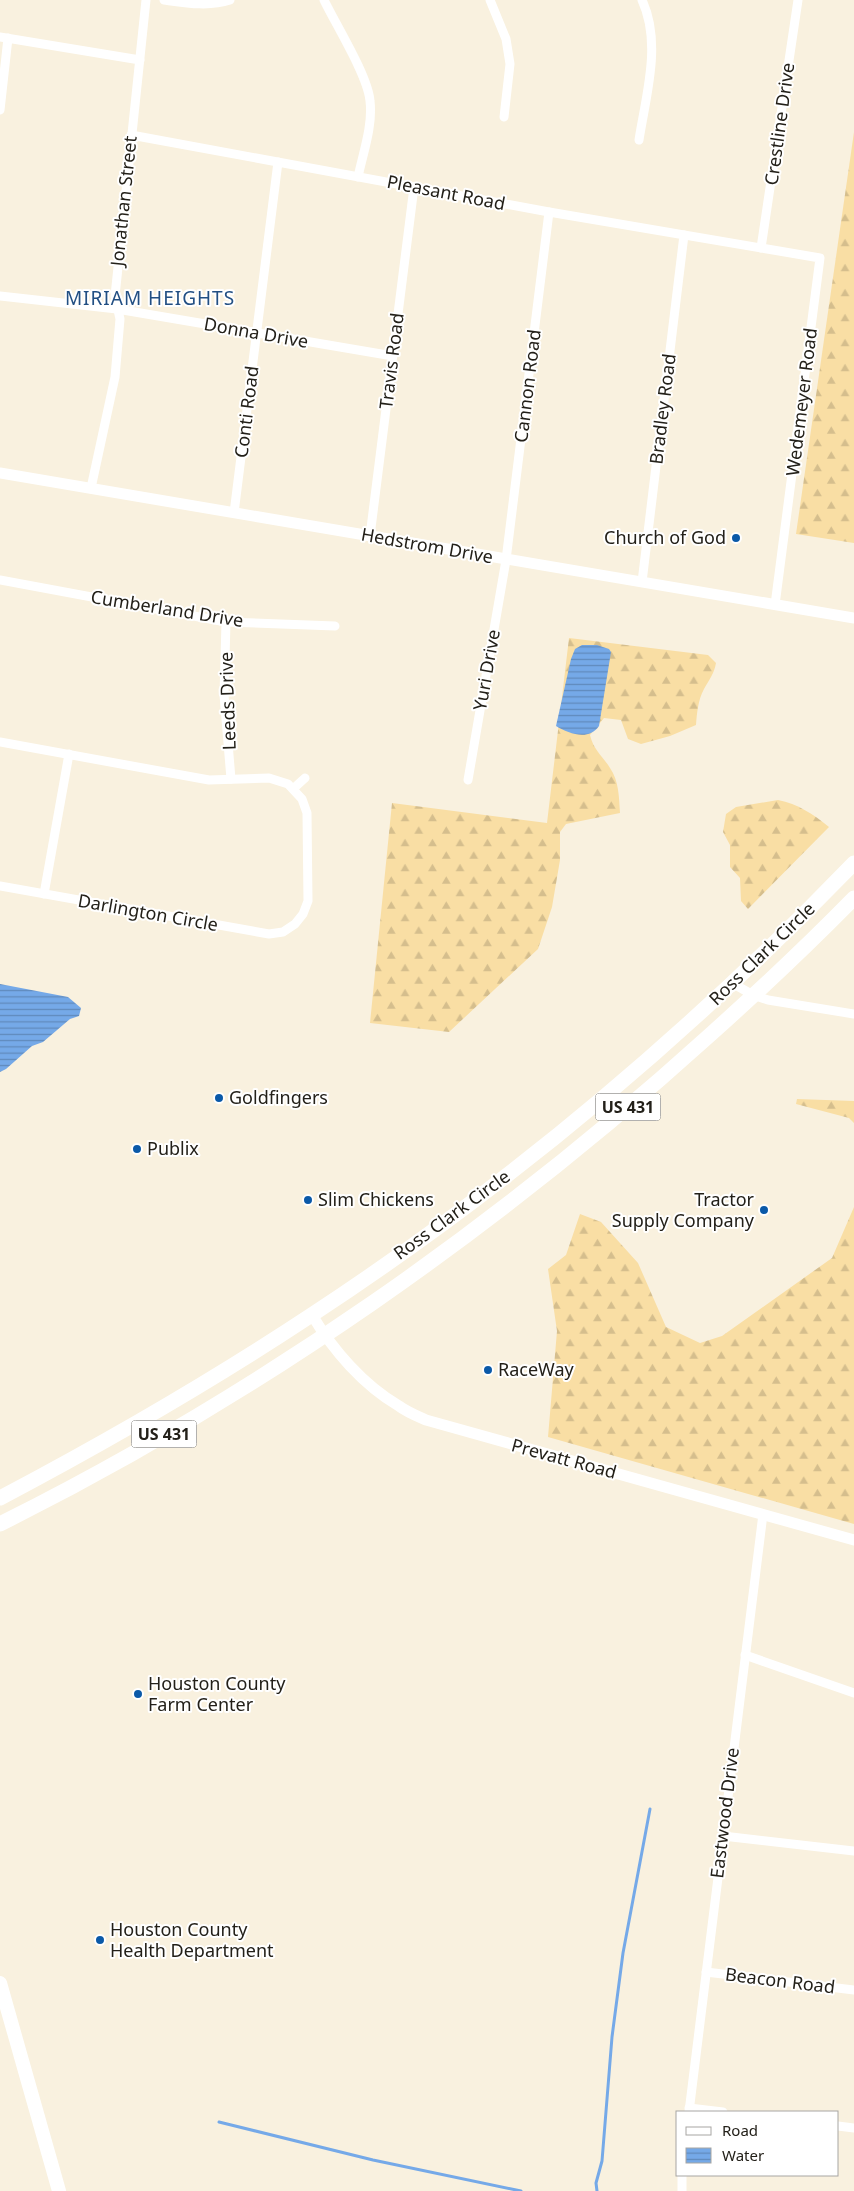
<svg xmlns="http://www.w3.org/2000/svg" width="854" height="2191" viewBox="0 0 854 2191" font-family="'Noto Sans',sans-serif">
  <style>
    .forest { fill: url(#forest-firs) }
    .water { fill: url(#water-rules) }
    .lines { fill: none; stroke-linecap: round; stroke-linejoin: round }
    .stream { stroke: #75a9e8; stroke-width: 3 }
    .minor { stroke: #fff; stroke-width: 9 }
    .tertiary { stroke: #fff; stroke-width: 11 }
    .secondary { stroke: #fff; stroke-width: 14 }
    .trunk { stroke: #fff; stroke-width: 15 }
    .poi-dot { fill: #0a59a8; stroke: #fff; stroke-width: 2 }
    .labels { text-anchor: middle; stroke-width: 4; stroke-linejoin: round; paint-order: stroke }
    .shield { fill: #fff; stroke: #65635e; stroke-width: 1 }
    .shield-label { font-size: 16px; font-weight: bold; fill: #232019 }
    .street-label { font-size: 18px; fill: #232019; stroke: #fff }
    .poi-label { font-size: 18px; fill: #232019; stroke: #fff; text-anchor: start }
    .neighbourhood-label { font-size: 19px; letter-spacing: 1px; fill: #224f83; stroke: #fff }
  </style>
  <defs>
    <pattern id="forest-firs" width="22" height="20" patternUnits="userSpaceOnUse" patternTransform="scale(1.25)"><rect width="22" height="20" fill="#f9dea4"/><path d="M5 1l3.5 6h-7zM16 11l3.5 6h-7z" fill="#d5be8d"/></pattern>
    <pattern id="water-rules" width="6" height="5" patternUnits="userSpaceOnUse" patternTransform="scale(1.25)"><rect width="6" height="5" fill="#75a9e8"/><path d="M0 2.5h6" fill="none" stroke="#6089bb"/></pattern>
  </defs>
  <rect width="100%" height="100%" fill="#f9f1df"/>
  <!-- forest -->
  <g class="forest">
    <polygon points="854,132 854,543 796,534"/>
    <path d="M569,638l139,17 8,8c-2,11 -7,17 -12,26 -6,11 -7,24 -8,36l-26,11 -29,8 -13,-5 -7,-19 -17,-2 -14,17c4,16 12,20 20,33 9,13 9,29 10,45l-54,11 -6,8v28l-8,47 -14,42 -89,83 -79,-9 22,-220 155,20z"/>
    <path d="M778,800c20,4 35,14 51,27l-81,82 -7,-8 -1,-23 -10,-11v-22l-7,-13 3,-18 10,-7z"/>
    <polygon points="797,1099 854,1101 854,1123 849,1118 796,1104"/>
    <polygon points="854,1207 854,1524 548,1437 557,1331 548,1269 566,1255 580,1214 601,1222 638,1263 666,1327 700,1343 722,1336 832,1258"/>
  </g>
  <!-- water -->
  <g class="water">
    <path d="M582,645h15l12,4 2,3 -12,74c-10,15 -30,8 -43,0l15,-67 4,-10z"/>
    <polygon points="0,984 68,997 81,1008 79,1016 70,1019 43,1042 32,1046 6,1069 0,1072"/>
  </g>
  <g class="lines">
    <!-- stream -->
    <g class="stream">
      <polyline points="219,2122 373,2160 521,2191"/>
      <polyline points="597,2191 596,2183 602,2161 612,2037 623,1953 650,1809"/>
    </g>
    <!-- minor -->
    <g class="minor">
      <path d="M164,0c22,3 45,7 66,0"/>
      <path d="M324,0c12,25 44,76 46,101 3,25 -7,52 -12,76"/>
      <polyline points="490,0 506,39 510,64 504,117"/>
      <polyline points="0,37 140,60"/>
      <polyline points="0,110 8,38"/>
      <polyline points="131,135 549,212 820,258 775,605"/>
      <path d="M639,140c7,-45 23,-97 3,-140"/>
      <polyline points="761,248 798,0"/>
      <polyline points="0,296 117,309 393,356"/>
      <polyline points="91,488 115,377 120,319 115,296 146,0"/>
      <polyline points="234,513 278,162"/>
      <polyline points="370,536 414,187"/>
      <polyline points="0,580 226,622 335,626"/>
      <polyline points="642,582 684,235"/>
      <polyline points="226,622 224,695 231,779"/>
      <polyline points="0,742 209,780 269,778 288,784 302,799 307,813 308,901 303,914 295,924 283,932 269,934 0,886"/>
      <polyline points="468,780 506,560 549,212"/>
      <polyline points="294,788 305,778"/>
      <polyline points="44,894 69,754"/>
      <polyline points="732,983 753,995 768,1000 854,1014"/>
      <polyline points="745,1655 854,1693"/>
      <polyline points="723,1836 854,1851"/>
      <polyline points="706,1972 854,1990"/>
      <polyline points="689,2108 723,2112"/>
      <polyline points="689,2112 763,1514"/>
      <polyline points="838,2126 854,2128"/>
      <polyline points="682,2175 682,2191"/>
    </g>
    <!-- tertiary -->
    <g class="tertiary">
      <polyline points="0,473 854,618"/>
      <path d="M312,1315c21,35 51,70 87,91 8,6 18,10 27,14l428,120"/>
    </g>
    <!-- secondary -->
    <polyline class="secondary" points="0,1983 59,2191"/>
    <!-- trunk -->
    <g class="trunk">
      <path d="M0,1498c106,-56 210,-116 310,-182 197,-129 380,-283 544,-453"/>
      <path d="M0,1524c257,-128 499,-298 711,-490 49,-44 97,-89 143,-136"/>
    </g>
  </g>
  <!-- markers -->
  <g class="poi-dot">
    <circle cx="736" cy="538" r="5"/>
    <circle cx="219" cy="1098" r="5"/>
    <circle cx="137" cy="1149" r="5"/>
    <circle cx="308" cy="1200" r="5"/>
    <circle cx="764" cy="1210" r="5"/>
    <circle cx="488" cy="1370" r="5"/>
    <circle cx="138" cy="1694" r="5"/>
    <circle cx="100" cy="1940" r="5"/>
  </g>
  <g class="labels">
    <!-- shield labels -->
    <g class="shield">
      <rect x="595.5" y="1093.5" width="65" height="27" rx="4"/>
      <rect x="131.5" y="1420.5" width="65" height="27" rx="4"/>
    </g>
    <g class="shield-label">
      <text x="628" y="1113">US 431</text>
      <text x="164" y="1440">US 431</text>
    </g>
    <!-- street labels -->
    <g class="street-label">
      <text transform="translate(780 124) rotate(-82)" y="6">Crestline Drive</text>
      <text transform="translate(446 193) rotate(11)" y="6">Pleasant Road</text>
      <text transform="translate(124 201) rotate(-84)" y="6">Jonathan Street</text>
      <text transform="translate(256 333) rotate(10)" y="6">Donna Drive</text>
      <text transform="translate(392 361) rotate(-83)" y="6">Travis Road</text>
      <text transform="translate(528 386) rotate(-83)" y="6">Cannon Road</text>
      <text transform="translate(802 402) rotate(-83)" y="6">Wedemeyer Road</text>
      <text transform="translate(663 409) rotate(-83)" y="6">Bradley Road</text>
      <text transform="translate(247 412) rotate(-83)" y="6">Conti Road</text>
      <text transform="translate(427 546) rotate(10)" y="6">Hedstrom Drive</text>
      <text transform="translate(167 609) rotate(9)" y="6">Cumberland Drive</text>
      <text transform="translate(487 670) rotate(-80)" y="6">Yuri Drive</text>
      <text transform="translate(228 701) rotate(-92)" y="6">Leeds Drive</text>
      <text transform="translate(148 913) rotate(10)" y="6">Darlington Circle</text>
      <text transform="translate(762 954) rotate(-44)" y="6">Ross Clark Circle</text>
      <text transform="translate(452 1215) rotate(-36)" y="6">Ross Clark Circle</text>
      <text transform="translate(564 1459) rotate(15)" y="6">Prevatt Road</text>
      <text transform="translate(725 1813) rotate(-83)" y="6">Eastwood Drive</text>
      <text transform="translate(780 1981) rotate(7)" y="6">Beacon Road</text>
    </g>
    <!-- poi labels -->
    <g class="poi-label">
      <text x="726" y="544" text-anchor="end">Church of God</text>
      <text x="229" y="1104">Goldfingers</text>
      <text x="147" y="1155">Publix</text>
      <text x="318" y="1206">Slim Chickens</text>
      <text x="754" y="1206" text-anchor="end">Tractor<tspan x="754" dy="21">Supply Company</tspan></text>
      <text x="498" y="1376">RaceWay</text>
      <text x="148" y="1690">Houston County<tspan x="148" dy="21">Farm Center</tspan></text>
      <text x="110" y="1936">Houston County<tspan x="110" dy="21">Health Department</tspan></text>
    </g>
    <!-- neighbourhood labels -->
    <g class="neighbourhood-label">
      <text x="150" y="305">MIRIAM HEIGHTS</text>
    </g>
  </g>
  <!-- legend -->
  <rect x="676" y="2111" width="162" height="65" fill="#ffffff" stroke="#a7a6a3"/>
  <rect x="686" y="2127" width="25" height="8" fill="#ffffff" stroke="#a7a6a3"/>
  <text x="722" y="2136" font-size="15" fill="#232019">Road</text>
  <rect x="686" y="2148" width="25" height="15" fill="url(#water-rules)" stroke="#a7a6a3"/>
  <text x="722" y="2161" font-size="15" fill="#232019">Water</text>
</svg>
